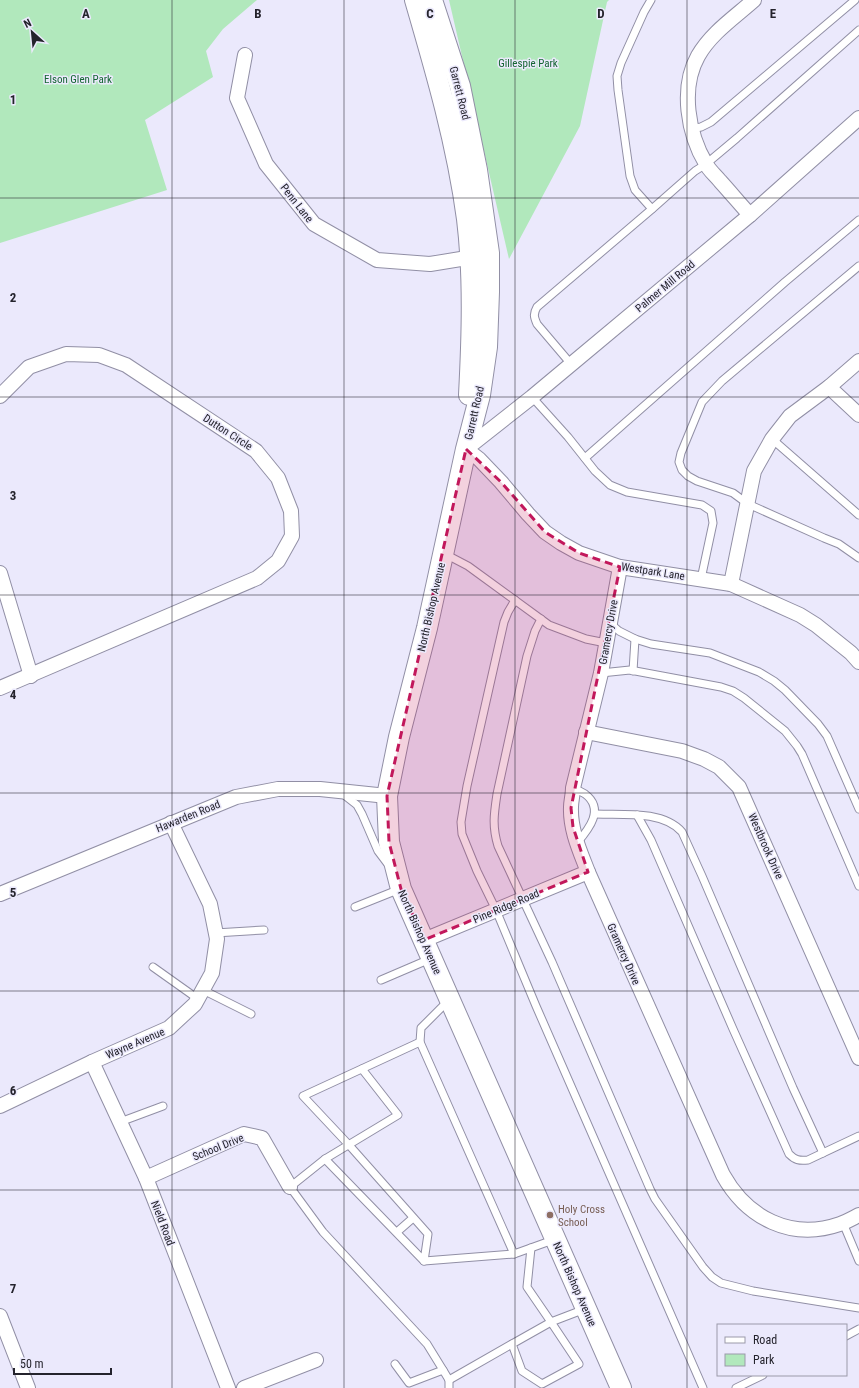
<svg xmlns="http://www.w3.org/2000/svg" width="859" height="1388" viewBox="0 0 859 1388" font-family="'Roboto Condensed',sans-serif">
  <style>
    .green { fill: #b1e8bc }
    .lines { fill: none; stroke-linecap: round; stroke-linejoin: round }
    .service-casing { stroke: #918fa5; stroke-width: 9 }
    .minor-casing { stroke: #918fa5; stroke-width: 16 }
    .secondary-casing { stroke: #918fa5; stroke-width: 22 }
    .service { stroke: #fff; stroke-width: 7 }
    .minor { stroke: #fff; stroke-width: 14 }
    .secondary { stroke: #fff; stroke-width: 20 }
    .marked { fill: #c2185b; fill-opacity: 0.2; stroke: #c2185b; stroke-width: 3; stroke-dasharray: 8 5; stroke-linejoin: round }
    .grid { fill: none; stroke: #24232c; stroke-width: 1; stroke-opacity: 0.55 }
    .education-dot { fill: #8d6e63; stroke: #ebe9fc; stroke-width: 1.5 }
    .labels { text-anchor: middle; stroke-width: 3; stroke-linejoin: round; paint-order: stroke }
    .park-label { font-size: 11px; fill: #146532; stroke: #ebe9fc }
    .street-label { font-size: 11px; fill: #24232c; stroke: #ebe9fc }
    .education-label { font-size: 11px; fill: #785e54; stroke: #ebe9fc; text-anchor: start }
    .grid-label { font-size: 13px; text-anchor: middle; font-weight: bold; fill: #24232c; stroke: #ebe9fc; stroke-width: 3; stroke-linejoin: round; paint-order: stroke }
  </style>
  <rect width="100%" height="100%" fill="#ebe9fc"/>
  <!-- green -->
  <g class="green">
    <polygon points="0,0 257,0 223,29 206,51 213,77 145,120 167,190 0,243"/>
    <polygon points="449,0 609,0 607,2 580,126 509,259"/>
  </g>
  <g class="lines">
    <defs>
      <g id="service">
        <polyline points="651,0 644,12 621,63 617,76 618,90 630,176 635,190 652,209"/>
        <polyline points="691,129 701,127 711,122 855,0"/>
        <polyline points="859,266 722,381 702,402 681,453 679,462 682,470 688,476 697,481 733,493 748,504 824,538 839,544 859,558"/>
        <path d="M571,364l-34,-40c-3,-7 -4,-10 0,-17l115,-98 43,-38 11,-7 31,-26 122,-108"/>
        <polyline points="532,397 568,437 595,471 610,485 627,492 702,505 711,511 713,523 701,579"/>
        <polyline points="772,439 859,515"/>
        <polyline points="585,458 785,282 859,220"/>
        <polyline points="445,554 468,566 549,625 586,639 606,643"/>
        <polyline points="515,600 508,612 504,622 467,786 461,822 462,834 477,871 496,910 536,1006 703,1388"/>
        <path d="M541,619l-6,12 -8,25 -30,138c-3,20 -5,32 1,52l54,116 98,227 5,10 48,68 9,10 9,6 32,8 106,17"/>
        <polyline points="610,623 619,631 635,639 651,644 710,653 759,672 774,681 785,690 818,724 827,736 859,809"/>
        <polyline points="633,671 635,639"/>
        <polyline points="601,673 630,670 721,687 733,691 744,698 785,731 797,746 802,754 859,886"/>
        <path d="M573,788c4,2 9,4 12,6 20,15 4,35 -8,49"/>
        <polyline points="343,794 357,805 362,814 378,851 387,863"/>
        <path d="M595,814c26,1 68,-4 87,18l20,44 91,212 30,65"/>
        <path d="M637,815l14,25 82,189 56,125c6,6 10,7 19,6l51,-24"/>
        <polyline points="355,907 400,889"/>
        <polyline points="215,933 264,930"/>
        <polyline points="153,967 198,999"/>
        <polyline points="381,980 430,959"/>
        <polyline points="203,990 251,1014"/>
        <polyline points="420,1042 421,1028 448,1001"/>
        <polyline points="362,1069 398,1115 325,1159 290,1187 323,1232 427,1344 443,1370"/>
        <polyline points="120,1122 163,1106"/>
        <polyline points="325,1159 424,1261 428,1234 349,1145 303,1096 420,1042 514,1254 553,1240"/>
        <polyline points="843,1223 859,1261"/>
        <polyline points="397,1232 413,1218"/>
        <polyline points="531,1248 527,1287 551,1322 585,1309"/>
        <polyline points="424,1261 514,1254"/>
        <polygon points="551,1322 579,1364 542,1384 522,1371 512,1344"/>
        <polyline points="846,1336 859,1329"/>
        <polyline points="395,1364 409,1383 443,1370 449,1380 449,1388"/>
        <polyline points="449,1380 512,1344"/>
        <polyline points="736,1388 763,1375"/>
      </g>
      <g id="minor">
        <polyline points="245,55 237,98 266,164 314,224 377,260 430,264 479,256"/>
        <polyline points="859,118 750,215 532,397 466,449 479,459 501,482 528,514 545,532 561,543 579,553 620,567 731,584 800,615 816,625 851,653 859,662"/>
        <path d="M750,215c-10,-11 -20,-23 -30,-34 -5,-6 -11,-11 -14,-17 -18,-30 -26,-76 -8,-108 13,-23 37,-39 56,-56"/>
        <polyline points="829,387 859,415"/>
        <polyline points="0,396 29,367 66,354 99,355 126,365 256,451 278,478 291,511 292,536 278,561 257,578 0,688"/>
        <path d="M620,567l-19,106 -28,115c0,7 -2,13 -2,19 -1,23 9,44 17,65l135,303c24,43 68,66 117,49 6,-2 13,-6 19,-9"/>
        <polyline points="0,573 31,676"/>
        <polyline points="731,584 754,471 772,439 790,416 829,387 859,361"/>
        <polyline points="586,732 682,751 704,759 719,767 739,787 859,1058"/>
        <polyline points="0,894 236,797 278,789 320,789 387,796"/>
        <polyline points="424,940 588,872"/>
        <polyline points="92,1062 146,1178 228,1388"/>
        <polyline points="0,1106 92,1062 169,1028 195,1004 212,973 217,939 210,904 171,823"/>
        <polyline points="146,1178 244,1134 262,1138 290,1187"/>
        <polyline points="0,1316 28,1388"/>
        <polyline points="244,1388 316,1360"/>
      </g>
      <g id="secondary">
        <path d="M415,0c21,72 42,144 52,219 7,58 5,118 2,176"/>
        <polyline points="432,0 460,86 477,170 489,253 489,292 487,347 480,395 466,449 427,628 399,737 387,796 389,842 401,889 621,1388"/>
      </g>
    </defs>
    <!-- service casing -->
    <use href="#service" class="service-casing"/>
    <!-- minor casing -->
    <use href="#minor" class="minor-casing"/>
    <!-- secondary casing -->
    <use href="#secondary" class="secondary-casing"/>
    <!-- service -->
    <use href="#service" class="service"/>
    <!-- minor -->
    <use href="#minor" class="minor"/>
    <!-- secondary -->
    <use href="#secondary" class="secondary"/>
  </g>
  <!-- marked area -->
  <path class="marked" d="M466,449l35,33 44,50 34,21 41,14 -49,241 2,19 15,45 -164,68 -23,-51 -12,-47 -2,-46z"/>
  <!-- grid -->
  <path class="grid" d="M172,0v1388M344,0v1388M515,0v1388M687,0v1388M0,198h859M0,397h859M0,595h859M0,793h859M0,991h859M0,1190h859"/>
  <!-- markers -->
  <circle class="education-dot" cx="550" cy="1215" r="4"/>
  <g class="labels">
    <!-- park labels -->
    <g class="park-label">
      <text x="528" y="67">Gillespie Park</text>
      <text x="78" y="83">Elson Glen Park</text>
    </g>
    <!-- street labels -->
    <g class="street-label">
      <text transform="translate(460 93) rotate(76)" y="4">Garrett Road</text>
      <text transform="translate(297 203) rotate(52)" y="4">Penn Lane</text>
      <text transform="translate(665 286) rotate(-40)" y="4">Palmer Mill Road</text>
      <text transform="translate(474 413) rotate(-77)" y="4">Garrett Road</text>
      <text transform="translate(228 432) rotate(33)" y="4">Dutton Circle</text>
      <text transform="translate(653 571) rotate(9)" y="4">Westpark Lane</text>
      <text transform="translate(431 607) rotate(-77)" y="4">North Bishop Avenue</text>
      <text transform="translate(608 632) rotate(-80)" y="4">Gramercy Drive</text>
      <text transform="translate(188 816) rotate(-22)" y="4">Hawarden Road</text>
      <text transform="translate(766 846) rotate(66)" y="4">Westbrook Drive</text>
      <text transform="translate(506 906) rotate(-23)" y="4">Pine Ridge Road</text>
      <text transform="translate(420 932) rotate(66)" y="4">North Bishop Avenue</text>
      <text transform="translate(624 954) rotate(66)" y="4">Gramercy Drive</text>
      <text transform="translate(135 1043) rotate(-23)" y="4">Wayne Avenue</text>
      <text transform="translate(218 1147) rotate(-22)" y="4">School Drive</text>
      <text transform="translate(163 1223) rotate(69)" y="4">Nield Road</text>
      <text transform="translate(575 1284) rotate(66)" y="4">North Bishop Avenue</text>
    </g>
    <!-- education labels -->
    <g class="education-label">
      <text x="558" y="1213">Holy Cross<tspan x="558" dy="13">School</tspan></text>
    </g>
  </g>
  <g class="grid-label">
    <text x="86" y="18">A</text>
    <text x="258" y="18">B</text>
    <text x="430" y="18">C</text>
    <text x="601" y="18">D</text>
    <text x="773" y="18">E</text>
    <text x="13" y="104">1</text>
    <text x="13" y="302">2</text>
    <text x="13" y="500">3</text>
    <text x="13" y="699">4</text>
    <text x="13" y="897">5</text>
    <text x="13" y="1095">6</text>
    <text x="13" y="1293">7</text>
  </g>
  <!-- legend -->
  <rect x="717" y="1324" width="130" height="52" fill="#ebe9fc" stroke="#9b9aa9"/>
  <rect x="725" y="1337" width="20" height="6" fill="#ffffff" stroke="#9b9aa9"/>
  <text x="753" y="1344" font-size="12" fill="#24232c">Road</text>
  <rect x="725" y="1354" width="20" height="12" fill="#b1e8bc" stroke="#9b9aa9"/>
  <text x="753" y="1364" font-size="12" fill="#24232c">Park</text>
  <!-- north arrow -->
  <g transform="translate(32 32) rotate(333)" stroke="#ebe9fc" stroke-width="3" paint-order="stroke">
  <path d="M0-3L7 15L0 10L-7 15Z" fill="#24232c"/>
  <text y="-6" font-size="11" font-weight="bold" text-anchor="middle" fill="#24232c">N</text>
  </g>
  <!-- scale -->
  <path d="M14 1368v6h97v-6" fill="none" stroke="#24232c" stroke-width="2"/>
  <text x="20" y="1368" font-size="12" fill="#24232c" stroke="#ebe9fc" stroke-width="3" paint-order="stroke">50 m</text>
</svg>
